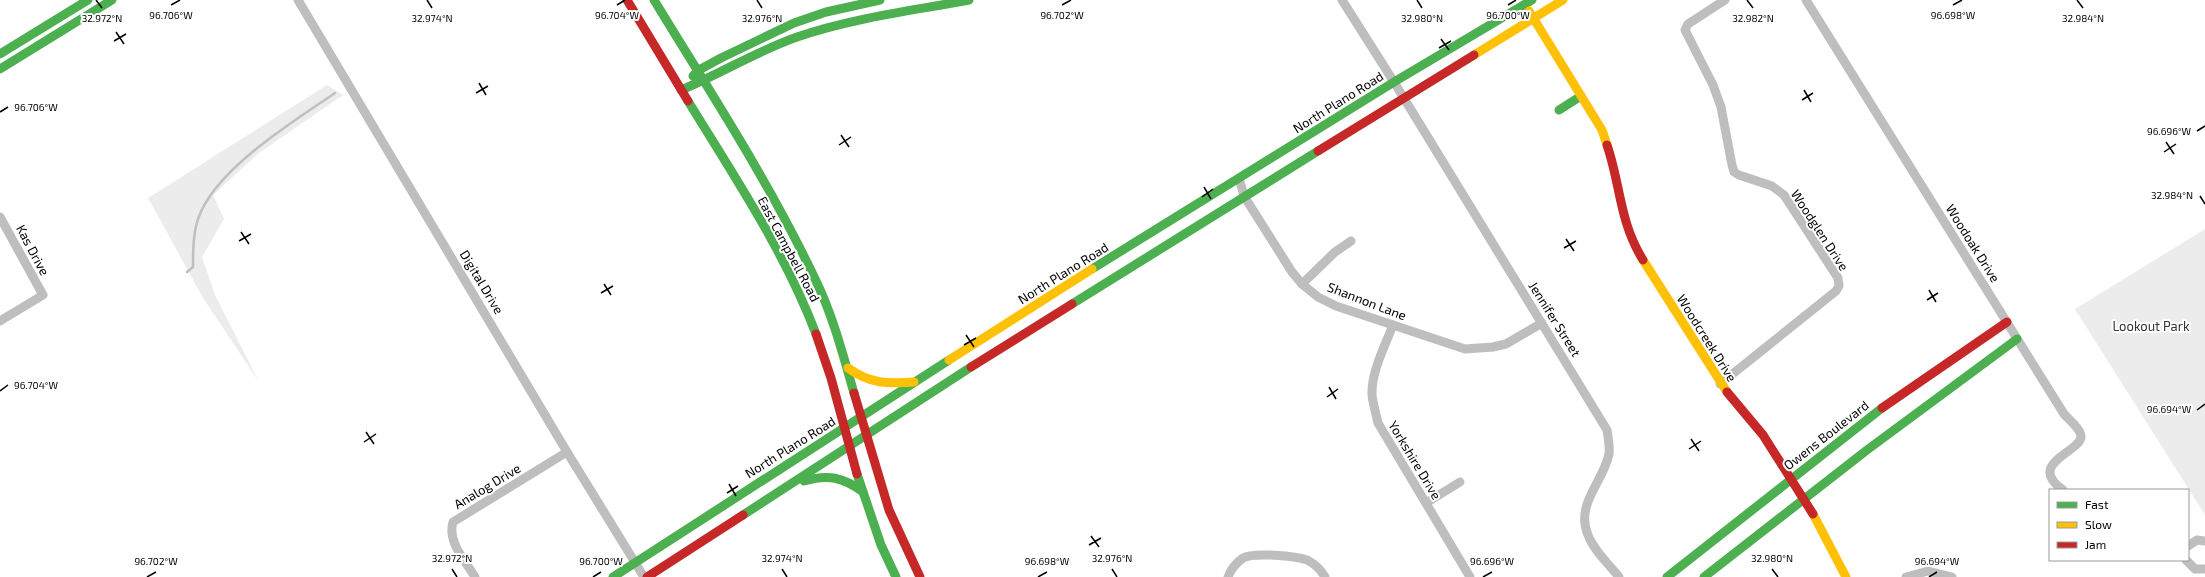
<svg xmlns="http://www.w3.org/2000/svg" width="2205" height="577" viewBox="0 0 2205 577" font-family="'Exo 2',sans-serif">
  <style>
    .green { fill: #ececec }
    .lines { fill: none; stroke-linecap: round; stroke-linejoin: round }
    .stream { stroke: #bfbfbf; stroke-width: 2.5 }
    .street { stroke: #bebebe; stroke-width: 9 }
    .fast { stroke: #4caf50; stroke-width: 9 }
    .slow { stroke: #ffc107; stroke-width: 9 }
    .jam { stroke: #c62828; stroke-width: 9 }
    .ticks { fill: none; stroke: #000; stroke-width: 1.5 }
    .labels { text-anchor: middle; stroke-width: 4; stroke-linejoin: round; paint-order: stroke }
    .street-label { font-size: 13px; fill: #000; stroke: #fff }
    .park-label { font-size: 13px; fill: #333; stroke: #fff }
    .ticks-label { font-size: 10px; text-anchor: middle; fill: #000; stroke: #fff; stroke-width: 4; stroke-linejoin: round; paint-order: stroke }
  </style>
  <rect width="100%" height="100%" fill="#fff"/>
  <!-- green -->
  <g class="green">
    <polygon points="327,85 343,95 259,153 213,195 224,219 202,257 215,295 259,382 203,298 148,198"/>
    <polygon points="2205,229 2205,515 2075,309"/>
  </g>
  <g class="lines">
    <!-- stream -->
    <path class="stream" d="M187,272l6,-5c0,-15 0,-33 5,-48 17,-50 95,-97 137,-126"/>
    <!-- street -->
    <g class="street">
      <polyline points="298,0 567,452 644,577"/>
      <path d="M1342,0l52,82 213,348c1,7 3,17 2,24 -6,29 -34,50 -21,81 6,16 21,29 31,42"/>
      <path d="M1806,0l258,414c5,6 16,14 17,22 1,16 -56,27 -18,54"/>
      <polyline points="1239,178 1244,196 1292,272 1302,284 1318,297 1336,306 1465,349 1493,347 1506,344 1542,323"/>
      <polyline points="0,217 43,295 0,321"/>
      <polyline points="1302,284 1335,252 1351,241"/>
      <path d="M1393,325c-8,21 -22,47 -21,70 1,9 4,19 6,28l92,154"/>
      <polyline points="1720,384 1836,291 1839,286 1838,278 1784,195 1772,186 1739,175 1734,172 1732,165 1721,107 1713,85 1685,30 1688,24 1725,0"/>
      <polyline points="1426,503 1460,482"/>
      <polyline points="2188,546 2197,540 2205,541"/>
      <polyline points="2186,560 2195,569 2205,569"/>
      <path d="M475,577c-10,-17 -28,-35 -22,-55l114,-70"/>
      <path d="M1228,577c3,-8 8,-14 15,-19 10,-6 53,-2 64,2 8,4 14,10 18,17"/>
      <polyline points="1906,577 1928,571 1952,577"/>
    </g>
    <!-- fast -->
    <g class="fast">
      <path d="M654,0c56,92 116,183 162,281 17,35 27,74 38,112"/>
      <polyline points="0,54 88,0"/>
      <polyline points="0,69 112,0"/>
      <polyline points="693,76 697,71 721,58 794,23 826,12 880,0"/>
      <path d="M681,90c39,-16 76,-39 116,-53 55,-19 114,-26 172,-37"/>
      <path d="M688,101c46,75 97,151 128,233"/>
      <polyline points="1559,110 1581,96"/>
      <polyline points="1092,269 1394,82 1532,0"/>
      <polyline points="1072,304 1318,151"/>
      <polyline points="857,474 881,545 896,577"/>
      <path d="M804,481c24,-7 39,-4 59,11"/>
      <polyline points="743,515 971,367"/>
      <polyline points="613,577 949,360"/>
      <polyline points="1667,577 1882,408"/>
      <polyline points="1704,577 1867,450 2017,339"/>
    </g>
    <!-- slow -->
    <g class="slow">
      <polyline points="1529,11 1602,130 1607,145"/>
      <polyline points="1474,55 1563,0"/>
      <polyline points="1643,260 1727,392"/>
      <polyline points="949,360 1092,269"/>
      <path d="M848,368c22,16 40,16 66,14"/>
      <polyline points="1813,514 1846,577"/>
    </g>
    <!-- jam -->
    <g class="jam">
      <polyline points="627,0 688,101"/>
      <path d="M1607,145c14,41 12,76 36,115"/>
      <polyline points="1318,151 1474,55"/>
      <polyline points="816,334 831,378 857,474"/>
      <polyline points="971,367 1072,304"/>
      <polyline points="1727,392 1763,435 1813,514"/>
      <polyline points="854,393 889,510 920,577"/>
      <polyline points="1882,408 2007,322"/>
      <polyline points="647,577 743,515"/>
    </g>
  </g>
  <!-- ticks -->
  <path class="ticks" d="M96,0l6,8M427,0l5,8M757,0l5,8M1417,0l5,8M1747,0l6,8M2077,0l6,8M171,5l9,-5M617,5l8,-5M1062,5l9,-5M1508,5l8,-5M1953,5l9,-5M116,32l8,12M1441,39l8,11M114,41l12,-7M1439,48l12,-7M479,83l7,12M1804,90l7,12M476,93l12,-7M1802,100l11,-7M0,112l8,-5M2197,131l8,-5M841,135l8,12M2166,142l8,12M839,145l12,-8M2164,152l12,-8M1204,187l7,12M2200,196l5,8M1202,197l11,-8M241,232l8,12M1566,239l8,12M239,241l12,-7M1564,248l12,-7M604,284l7,11M1929,290l7,12M601,293l12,-7M1927,300l11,-7M966,335l8,12M964,345l12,-7M1329,387l7,12M0,391l8,-6M1327,397l11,-8M2197,410l8,-6M366,432l8,12M1691,439l8,12M364,442l12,-8M1689,449l12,-8M729,484l7,12M727,493l11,-7M1091,536l8,11M1089,545l12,-7M452,569l5,8M782,569l5,8M1112,569l5,8M1772,569l6,8M147,577l9,-5M593,577l8,-5M1038,577l9,-5M1483,577l9,-5M1929,577l8,-5"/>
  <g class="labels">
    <!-- street labels -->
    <g class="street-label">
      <text transform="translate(1338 102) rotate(-32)" y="5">North Plano Road</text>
      <text transform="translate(1820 230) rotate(57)" y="5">Woodglen Drive</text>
      <text transform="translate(1973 243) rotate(58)" y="5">Woodoak Drive</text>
      <text transform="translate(789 249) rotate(62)" y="5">East Campbell Road</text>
      <text transform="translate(33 250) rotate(62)" y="5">Kas Drive</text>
      <text transform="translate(1063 273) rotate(-32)" y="5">North Plano Road</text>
      <text transform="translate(482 282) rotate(59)" y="5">Digital Drive</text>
      <text transform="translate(1367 301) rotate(21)" y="5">Shannon Lane</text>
      <text transform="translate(1555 319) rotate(58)" y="5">Jennifer Street</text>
      <text transform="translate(1707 338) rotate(58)" y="5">Woodcreek Drive</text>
      <text transform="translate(1826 435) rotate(-38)" y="5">Owens Boulevard</text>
      <text transform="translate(790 447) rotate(-32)" y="5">North Plano Road</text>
      <text transform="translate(1415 460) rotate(59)" y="5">Yorkshire Drive</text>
      <text transform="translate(487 486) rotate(-31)" y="5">Analog Drive</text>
    </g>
    <!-- park labels -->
    <g class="park-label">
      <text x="2151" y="331">Lookout Park</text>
    </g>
  </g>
  <g class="ticks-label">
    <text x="171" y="19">96.706°W</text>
    <text x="617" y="19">96.704°W</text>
    <text x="1953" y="19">96.698°W</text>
    <text x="1062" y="19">96.702°W</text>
    <text x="1508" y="19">96.700°W</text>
    <text x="2083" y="22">32.984°N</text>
    <text x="102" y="22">32.972°N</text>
    <text x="432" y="22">32.974°N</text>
    <text x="762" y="22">32.976°N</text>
    <text x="1422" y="22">32.980°N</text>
    <text x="1753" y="22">32.982°N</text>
    <text x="36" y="111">96.706°W</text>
    <text x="2169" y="135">96.696°W</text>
    <text x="2172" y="199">32.984°N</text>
    <text x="36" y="389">96.704°W</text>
    <text x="2169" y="413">96.694°W</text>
    <text x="452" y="562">32.972°N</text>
    <text x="782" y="562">32.974°N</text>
    <text x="1112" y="562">32.976°N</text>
    <text x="1772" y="562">32.980°N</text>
    <text x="156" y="565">96.702°W</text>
    <text x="601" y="565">96.700°W</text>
    <text x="1047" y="565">96.698°W</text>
    <text x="1492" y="565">96.696°W</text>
    <text x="1937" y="565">96.694°W</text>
  </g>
  <!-- legend -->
  <rect x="2049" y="489" width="140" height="72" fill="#ffffff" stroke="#999999"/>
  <rect x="2057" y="502" width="20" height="6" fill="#4caf50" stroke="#999999"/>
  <text x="2085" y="509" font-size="12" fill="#000000">Fast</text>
  <rect x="2057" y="522" width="20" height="6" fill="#ffc107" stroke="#999999"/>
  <text x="2085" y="529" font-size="12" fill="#000000">Slow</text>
  <rect x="2057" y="542" width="20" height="6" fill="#c62828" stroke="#999999"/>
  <text x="2085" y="549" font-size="12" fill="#000000">Jam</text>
</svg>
